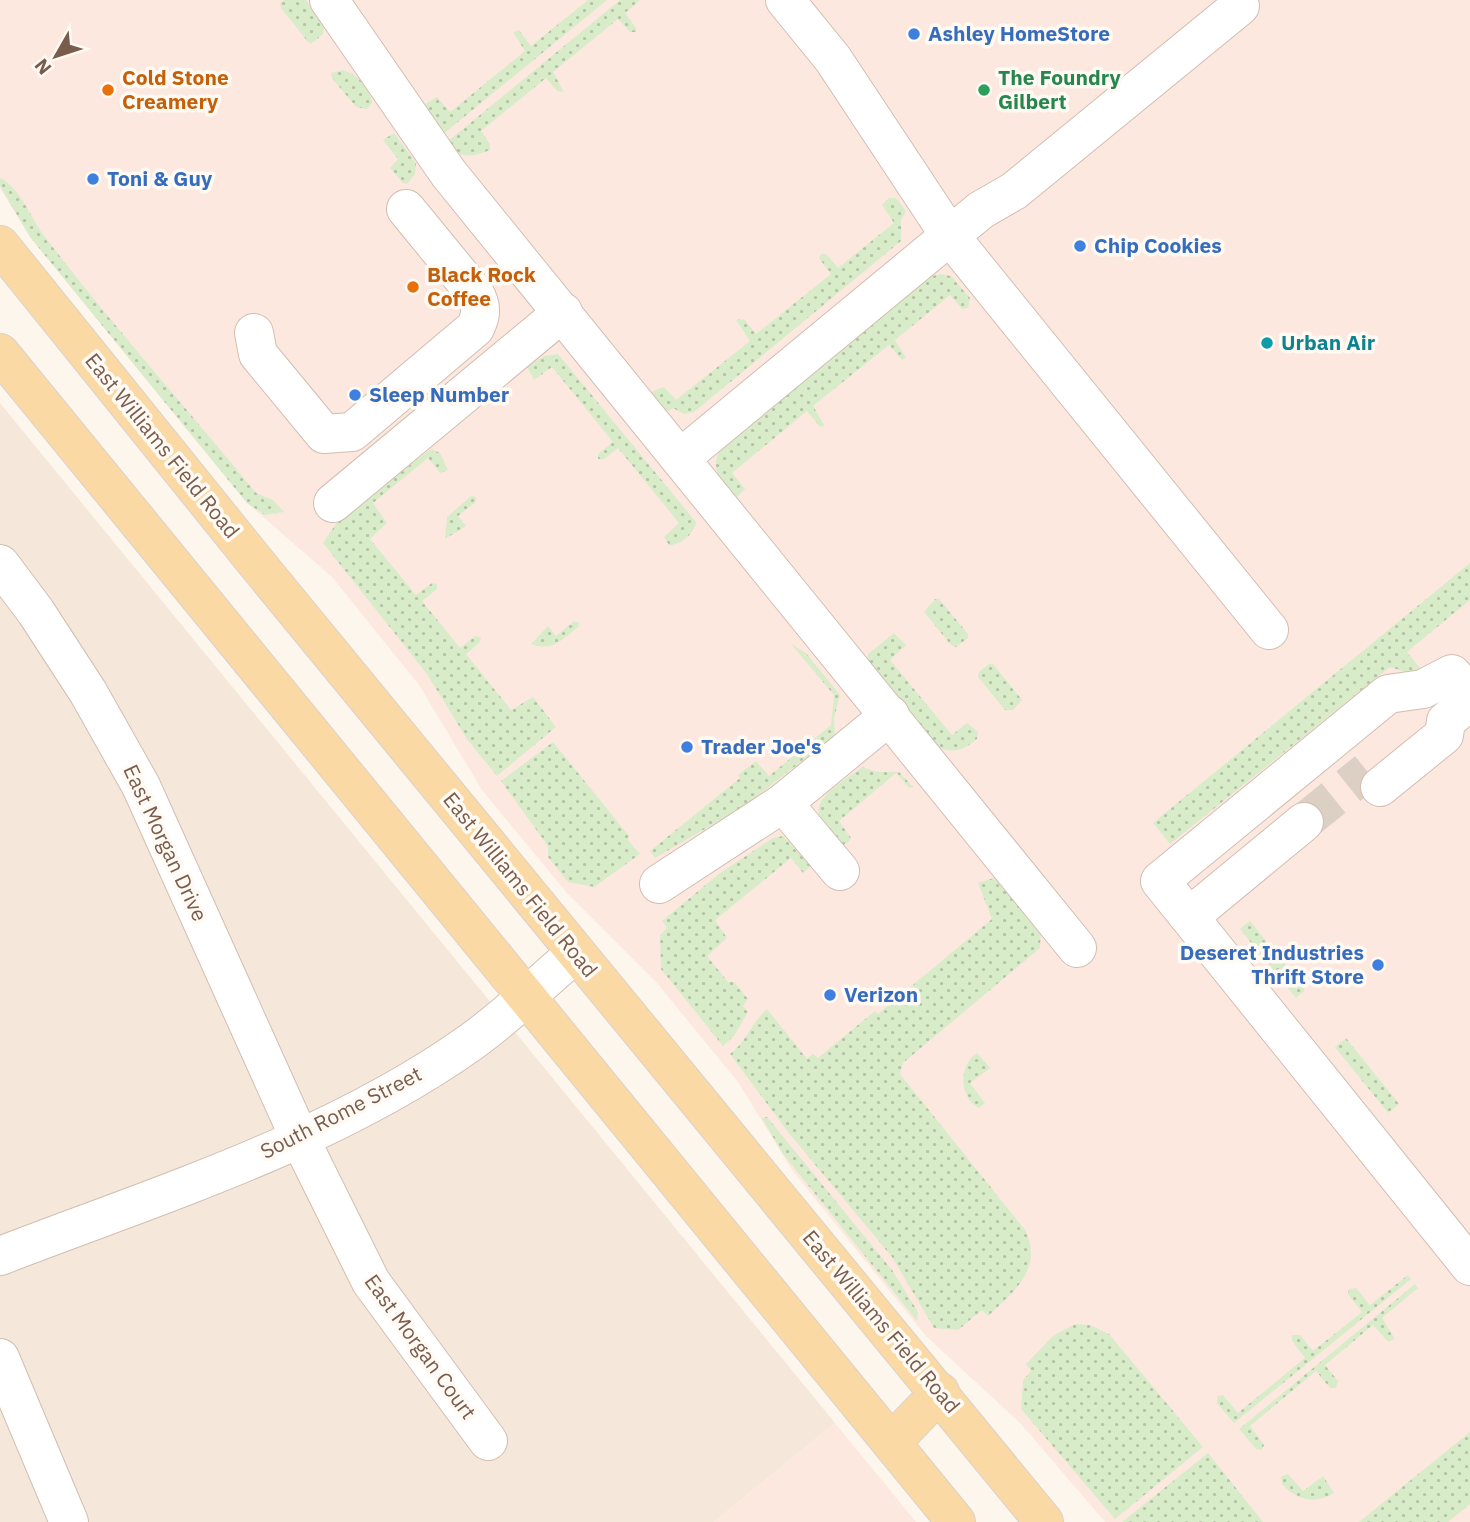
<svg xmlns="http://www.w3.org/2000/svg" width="1470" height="1522" viewBox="0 0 1470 1522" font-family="'IBM Plex Sans',sans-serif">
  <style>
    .residential { fill: #f5e8da }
    .commercial { fill: #fde8e0 }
    .grass { fill: url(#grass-dots) }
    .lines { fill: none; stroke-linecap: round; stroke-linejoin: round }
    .minor-tunnel { stroke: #dcd0c4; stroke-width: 38; stroke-dasharray: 38 19; stroke-linecap: butt }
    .minor-casing { stroke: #d1beb0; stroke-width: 40 }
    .major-casing { stroke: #dad1cd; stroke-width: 40 }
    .minor { stroke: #fff; stroke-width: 38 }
    .major { stroke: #fbd9a5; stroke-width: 38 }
    .shop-dot { fill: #3f7fe0; stroke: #fffaf3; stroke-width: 2.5 }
    .food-dot { fill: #e8710a; stroke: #fffaf3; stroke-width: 2.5 }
    .leisure-dot { fill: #2e9e5b; stroke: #fffaf3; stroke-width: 2.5 }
    .culture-dot { fill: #0f9aa8; stroke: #fffaf3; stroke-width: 2.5 }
    .labels { text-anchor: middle; stroke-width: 7; stroke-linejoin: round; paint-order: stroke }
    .shop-label { font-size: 21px; font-weight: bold; fill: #366cbe; stroke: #fffaf3; text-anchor: start }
    .food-label { font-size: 21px; font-weight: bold; fill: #c56008; stroke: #fffaf3; text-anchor: start }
    .leisure-label { font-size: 21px; font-weight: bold; fill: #27864d; stroke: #fffaf3; text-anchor: start }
    .culture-label { font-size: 21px; font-weight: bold; fill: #0d838f; stroke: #fffaf3; text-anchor: start }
    .street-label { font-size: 21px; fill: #7a5c4d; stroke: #fffaf3 }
  </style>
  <defs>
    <pattern id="grass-dots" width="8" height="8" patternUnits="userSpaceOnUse" patternTransform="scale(1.75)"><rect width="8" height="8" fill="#d8ecc9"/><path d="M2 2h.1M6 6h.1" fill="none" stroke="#b4c2a5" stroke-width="1.8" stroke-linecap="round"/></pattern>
  </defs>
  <rect width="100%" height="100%" fill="#fdf6ec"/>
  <!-- residential -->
  <polygon class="residential" points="0,403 835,1423 714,1522 0,1522"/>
  <!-- commercial -->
  <g class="commercial">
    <polygon points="0,0 1470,0 1470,1522 1105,1522 1021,1424 926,1336 792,1170 738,1082 656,982 566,892 482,790 419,685 332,577 247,503 30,237 0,188"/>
    <polygon points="835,1423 916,1522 714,1522"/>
  </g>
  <!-- grass -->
  <g class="grass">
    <polygon points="284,0 306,0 324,26 323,34 311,44 308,42 281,8 280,3"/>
    <polygon points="588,0 607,0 442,135 425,104 437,97 450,112 525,51 513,32 519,30 531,46"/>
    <path d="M620,0h20l-15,13 11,15v4h-6l-12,-13 -65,53 11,20 -7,-1 -11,-13 -65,53 9,13v6c-20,8 -30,9 -43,-8z"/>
    <path d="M343,70c15,5 27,17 29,33l-5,6 -11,-2 -24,-29 -1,-5z"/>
    <polygon points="394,133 416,163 415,174 407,184 403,183 390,168 398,159 383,140"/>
    <path d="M0,178c21,10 31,41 45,59 67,88 141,170 211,256l17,7 11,12 -19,3 -18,-12 -217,-266 -30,-51z"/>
    <polygon points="889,198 896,198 906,211 901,220 901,241 694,412 684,414 673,408 665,413 652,394 653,391 664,387 676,400 750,341 736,320 744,319 756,334 831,274 819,258 821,254 826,254 838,268 894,223 882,205"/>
    <path d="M941,274l10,2 19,22 -2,10 -6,1 -12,-14 -55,45 11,18 -4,2 -13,-15 -76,61 12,20 -5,1 -13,-16 -75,62 13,16 -9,9c-14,-16 -28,-28 -15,-50l210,-172z"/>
    <path d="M558,354l138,168c-1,11 -16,24 -27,23l-5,-8 15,-14 -61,-75 -14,11h-6v-5l15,-12 -61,-75 -18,13 -7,-13 17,-11z"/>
    <polygon points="431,449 440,453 448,470 440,473 428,458 373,503 387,523 370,539 416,595 432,583 437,584 437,589 422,601 460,648 475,636 481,637 480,642 466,654 511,710 533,697 556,727 497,776 467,739 427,674 323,543 338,521"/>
    <polygon points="471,496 476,497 476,502 458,516 466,526 445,539 447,517"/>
    <polygon points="1470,563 1470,600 1407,652 1422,670 1409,673 1390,667 1170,844 1153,823"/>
    <polygon points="935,599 939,599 968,634 968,638 956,647 951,645 924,612"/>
    <path d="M574,621l5,2 -1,4c-16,13 -26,25 -47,17l17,-18 8,10z"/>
    <path d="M894,633l12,12 -16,15 62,75 15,-12 11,9 -1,7c-13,11 -23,15 -40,8l-70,-88 1,-5z"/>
    <polygon points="791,644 806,653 840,695 834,718 835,735 743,807 655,858 650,851 740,778 738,775 756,761 769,776 831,725 834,695"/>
    <polygon points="989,664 993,664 1022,700 1013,710 1005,710 978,677 979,672"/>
    <polygon points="553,742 629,836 628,840 640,854 594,887 568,882 548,857 548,846 501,781"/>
    <path d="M862,767l15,5h22l14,15 -4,1 -13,-15 -57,48 12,17 -2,4 -6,3c-7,-9 -21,-20 -24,-31 -5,-18 31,-37 43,-47z"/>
    <polygon points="783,836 811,866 803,873 791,858 715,920 727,938 707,956 728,982 734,982 748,999 743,1006 748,1012 734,1036 723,1046 661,969 660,935 667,928 662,921 720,873 773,838"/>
    <path d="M990,867l51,64 -1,17 -137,115 -3,11 125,156c19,38 -11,62 -37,86l-6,-6 -24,20 -24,-2 -42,-71 -104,-125 -58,-78c17,-13 21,-31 37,-45l40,50 6,-5 5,4 57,-47 3,3 114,-95 -14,-36 16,-5z"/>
    <polygon points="1250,921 1305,990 1296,998 1240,929"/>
    <polygon points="1346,1038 1399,1104 1388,1113 1335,1047"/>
    <path d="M977,1053l13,15 -20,15 15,20 -6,5c-20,-10 -21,-43 -2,-55z"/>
    <polygon points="767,1117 892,1270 918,1312 917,1321 783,1154 762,1118"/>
    <polygon points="1408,1275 1411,1279 1234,1423 1217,1403 1217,1396 1223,1395 1238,1413 1305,1358 1292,1341 1292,1335 1300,1335 1313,1351 1362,1312 1348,1294 1349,1289 1356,1288 1370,1305"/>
    <polygon points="1415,1284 1418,1288 1382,1318 1395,1339 1388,1342 1373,1325 1325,1365 1338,1381 1336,1388 1330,1388 1316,1371 1250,1426 1264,1445 1262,1450 1256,1449 1239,1429"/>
    <polygon points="1075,1324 1090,1325 1109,1334 1203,1447 1115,1519 1021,1409 1023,1380 1031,1371 1026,1364 1053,1336"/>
    <polygon points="1470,1432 1470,1504 1448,1522 1359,1522"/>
    <polygon points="1208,1453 1263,1522 1122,1522"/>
    <path d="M1288,1474l15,17 20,-15 11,17c-19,12 -38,7 -52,-9l-1,-8z"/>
  </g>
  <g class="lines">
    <!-- minor-tunnel -->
    <polyline class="minor-tunnel" points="1304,822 1367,771"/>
    <defs>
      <g id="minor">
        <polyline points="329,0 449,174 1077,948"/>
        <polyline points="785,0 833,59 950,236 1269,630"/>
        <path d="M254,333l4,21 66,80 28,-2 123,-104c7,-14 7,-22 -1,-36l-68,-83"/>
        <polyline points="682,457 981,210 1014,191 1240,6"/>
        <polyline points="333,503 563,312"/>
        <polyline points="0,564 36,612 88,692 141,786 300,1139 371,1282 488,1441"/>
        <polyline points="1470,696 1452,674 1423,689 1388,694 1160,881 1470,1266"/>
        <polyline points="1380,787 1444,735 1446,721 1470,701"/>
        <polyline points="783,803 840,871"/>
        <polyline points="659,884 783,803 890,715"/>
        <polyline points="1189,917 1304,822"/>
        <path d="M0,1256c158,-61 332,-115 471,-214 37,-26 70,-60 105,-89"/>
        <polyline points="0,1358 69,1522"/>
      </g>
      <g id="major">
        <polyline points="0,245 258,565 1044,1522"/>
        <polyline points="0,353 956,1522"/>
        <polyline points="892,1442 940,1392"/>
      </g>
    </defs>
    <!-- minor casing -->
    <use href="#minor" class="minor-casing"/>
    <!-- major casing -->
    <use href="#major" class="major-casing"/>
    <!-- minor -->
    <use href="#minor" class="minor"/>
    <!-- major -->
    <use href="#major" class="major"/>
  </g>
  <!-- markers -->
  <g class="shop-dot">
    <circle cx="914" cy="34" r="7"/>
    <circle cx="93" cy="179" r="7"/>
    <circle cx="1080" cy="246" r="7"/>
    <circle cx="355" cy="395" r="7"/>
    <circle cx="687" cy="747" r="7"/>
    <circle cx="1378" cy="965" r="7"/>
    <circle cx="830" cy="995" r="7"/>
  </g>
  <g class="food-dot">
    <circle cx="108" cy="90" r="7"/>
    <circle cx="413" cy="287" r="7"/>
  </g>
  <circle class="leisure-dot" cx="984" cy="90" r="7"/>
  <circle class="culture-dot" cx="1267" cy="343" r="7"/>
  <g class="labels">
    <!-- shop labels -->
    <g class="shop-label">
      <text x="928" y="41">Ashley HomeStore</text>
      <text x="107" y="186">Toni &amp; Guy</text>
      <text x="1094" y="253">Chip Cookies</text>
      <text x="369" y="402">Sleep Number</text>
      <text x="701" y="754">Trader Joe's</text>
      <text x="1364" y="960" text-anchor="end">Deseret Industries<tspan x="1364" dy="24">Thrift Store</tspan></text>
      <text x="844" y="1002">Verizon</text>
    </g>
    <!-- food labels -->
    <g class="food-label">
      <text x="122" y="85">Cold Stone<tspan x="122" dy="24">Creamery</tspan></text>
      <text x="427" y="282">Black Rock<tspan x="427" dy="24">Coffee</tspan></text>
    </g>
    <!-- leisure labels -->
    <g class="leisure-label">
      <text x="998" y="85">The Foundry<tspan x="998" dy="24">Gilbert</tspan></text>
    </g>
    <!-- culture labels -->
    <g class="culture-label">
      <text x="1281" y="350">Urban Air</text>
    </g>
    <!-- street labels -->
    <g class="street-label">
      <text transform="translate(162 446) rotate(51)" y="7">East Williams Field Road</text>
      <text transform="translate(165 843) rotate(65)" y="7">East Morgan Drive</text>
      <text transform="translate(520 885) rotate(51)" y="7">East Williams Field Road</text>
      <text transform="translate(341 1113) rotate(-27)" y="7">South Rome Street</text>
      <text transform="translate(881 1322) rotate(50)" y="7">East Williams Field Road</text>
      <text transform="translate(420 1347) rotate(54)" y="7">East Morgan Court</text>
    </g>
  </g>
  <!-- north arrow -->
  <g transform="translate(56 56) rotate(231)" stroke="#fffaf3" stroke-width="5" paint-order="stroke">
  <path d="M0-5L12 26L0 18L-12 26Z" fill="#7a5c4d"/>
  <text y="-10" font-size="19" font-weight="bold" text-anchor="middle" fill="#7a5c4d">N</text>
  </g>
</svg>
